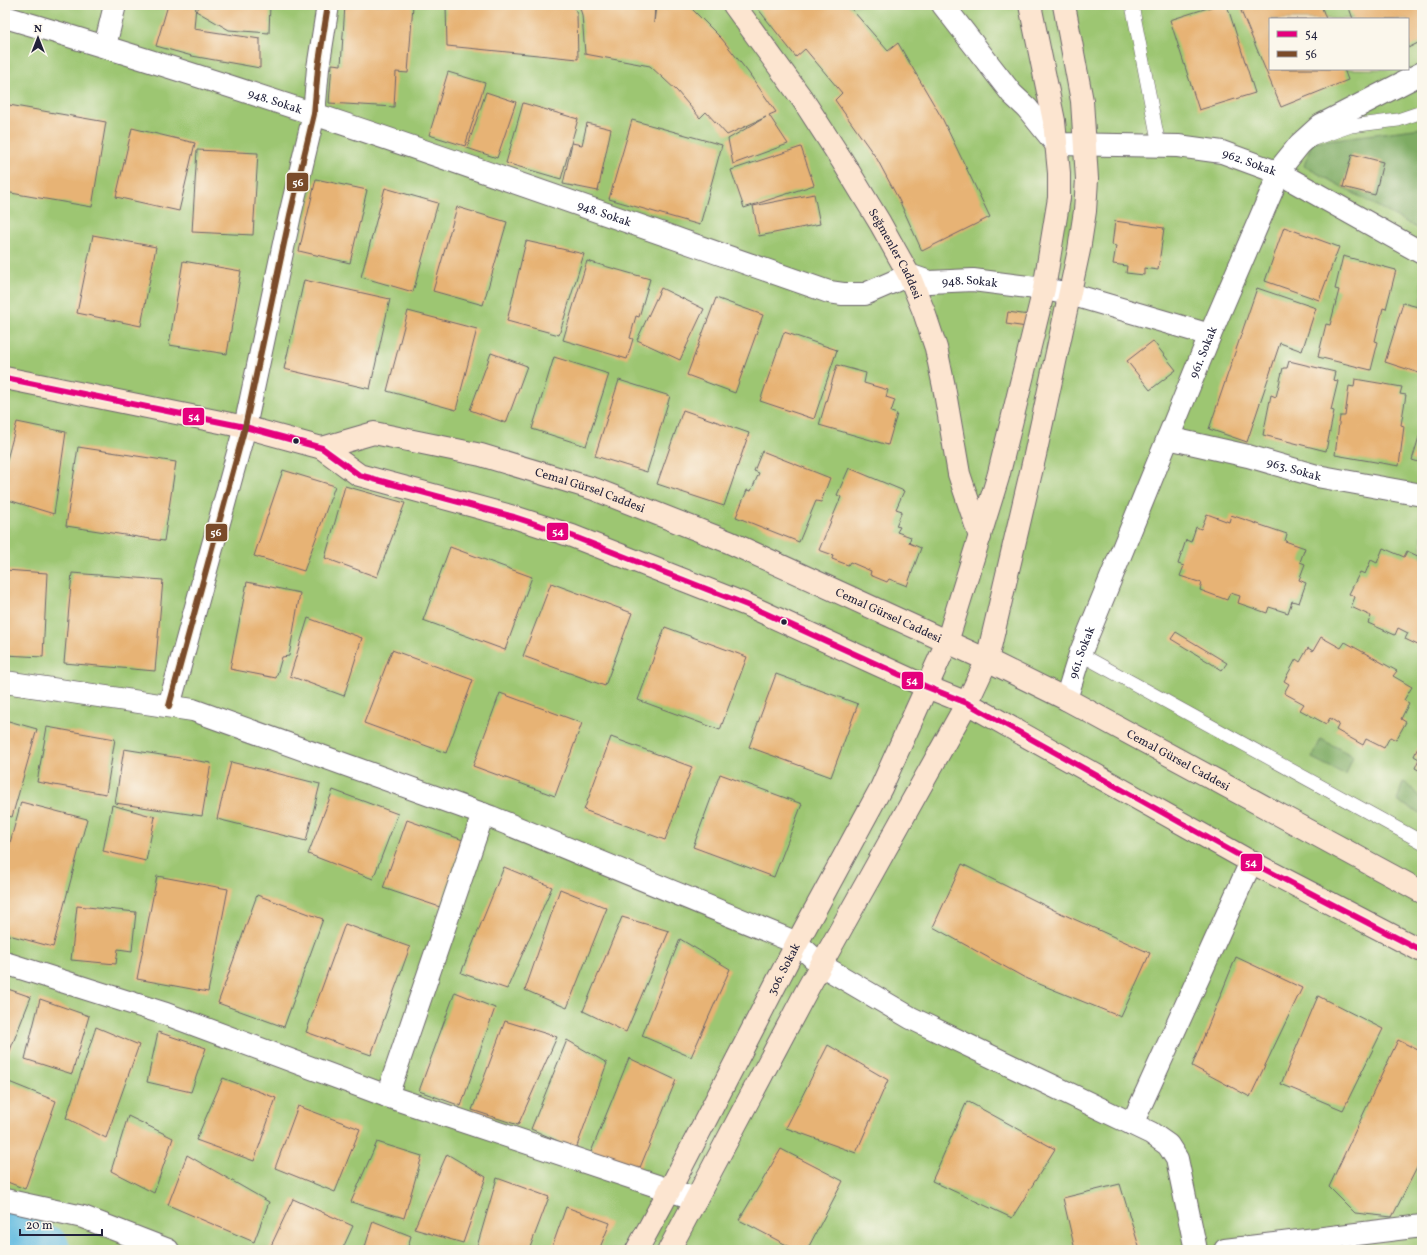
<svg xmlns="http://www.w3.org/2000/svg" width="1427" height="1255" viewBox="0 0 1427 1255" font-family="Vollkorn,serif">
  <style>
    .green { fill: #9dc672; stroke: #607456; fill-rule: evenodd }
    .forest { fill: #7eab64; stroke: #506650 }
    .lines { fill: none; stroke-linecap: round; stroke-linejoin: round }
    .river { stroke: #64bce1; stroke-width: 49 }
    .building { fill: #e7b374 }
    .lane-casing { stroke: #6b646a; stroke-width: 14 }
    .street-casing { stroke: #6b646a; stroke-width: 24 }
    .secondary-casing { stroke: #6b646a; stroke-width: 24 }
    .lane { stroke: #fff; stroke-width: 13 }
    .street { stroke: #fff; stroke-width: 22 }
    .secondary { stroke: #fce5d0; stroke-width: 22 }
    .bus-1-casing { stroke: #fbf7ec; stroke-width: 9 }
    .bus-2-casing { stroke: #fbf7ec; stroke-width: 9 }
    .bus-1 { stroke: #e5007d; stroke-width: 6 }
    .bus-2 { stroke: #7a4b2a; stroke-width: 6 }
    .bus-dot { fill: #22223b; stroke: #fbf7ec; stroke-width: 1.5 }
    .labels { text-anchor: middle; stroke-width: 3.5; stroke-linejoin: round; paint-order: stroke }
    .street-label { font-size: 12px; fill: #22223b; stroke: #fbf7ec }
    .line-badge { stroke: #fbf7ec; stroke-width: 1.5 }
    .badge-label { font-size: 11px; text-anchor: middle; font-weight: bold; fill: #fff }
  </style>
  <rect width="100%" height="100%" fill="#fbf7ec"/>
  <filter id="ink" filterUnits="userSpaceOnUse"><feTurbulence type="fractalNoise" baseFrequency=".025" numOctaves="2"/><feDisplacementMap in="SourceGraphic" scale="8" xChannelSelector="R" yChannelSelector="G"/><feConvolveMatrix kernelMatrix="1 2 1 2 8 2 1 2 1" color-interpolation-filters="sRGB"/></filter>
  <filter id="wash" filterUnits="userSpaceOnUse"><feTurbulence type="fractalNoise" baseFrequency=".012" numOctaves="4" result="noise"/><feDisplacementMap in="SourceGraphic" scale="16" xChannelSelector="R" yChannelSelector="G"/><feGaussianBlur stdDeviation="0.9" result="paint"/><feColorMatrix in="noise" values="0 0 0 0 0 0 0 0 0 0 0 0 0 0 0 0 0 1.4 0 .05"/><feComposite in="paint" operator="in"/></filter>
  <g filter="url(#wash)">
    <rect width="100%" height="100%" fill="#f3e0c2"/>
    <!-- green -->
    <path class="green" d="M5,5h1417v1245h-1417zM1270,19h138v50h-138z"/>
    <!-- forest -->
    <g class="forest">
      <polygon points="1422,128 1422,231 1304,166 1312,142"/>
      <polygon points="1321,739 1353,756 1346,775 1312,758"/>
      <path d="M1403,782c9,3 11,12 19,17v15l-25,-13z"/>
    </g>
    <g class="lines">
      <!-- river -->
      <polyline class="river" points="5,1236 46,1250"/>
    </g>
    <g id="blocks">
      <!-- building -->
      <g class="building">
        <polygon points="168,5 196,5 194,29 260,39 260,68 192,56 156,46"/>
        <polygon points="201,5 270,5 269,33 229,30 196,11"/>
        <polygon points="345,5 413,5 408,73 396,72 394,107 329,103 332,64 341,65"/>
        <polygon points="446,5 574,5 577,14 578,59 447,46"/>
        <polygon points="579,5 655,5 654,23 656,5 688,5 722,39 748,72 776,112 769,115 788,144 733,164 728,139 766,117 727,135 706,112 700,118 677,91 650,66 585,54 582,15"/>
        <polygon points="755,5 848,5 888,51 898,43 943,120 990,217 922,251 899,200 877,159 835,100 842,93 805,49 796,57"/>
        <polygon points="1217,5 1227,5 1255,93 1199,110 1170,20"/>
        <polygon points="1255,5 1321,5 1326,19 1270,19 1270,69 1344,69 1348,80 1281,107 1241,11"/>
        <polygon points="1348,5 1421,5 1422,41 1408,48 1408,19 1353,19"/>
        <polygon points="448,72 485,83 465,146 429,135"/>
        <polygon points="486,92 516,102 497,158 467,148"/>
        <polygon points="523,103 578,119 561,179 506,163"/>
        <polygon points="9,105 106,122 92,207 5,192 5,127"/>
        <polygon points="632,120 722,145 700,225 609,199"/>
        <polygon points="587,123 611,129 598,191 563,184 572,143 582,145"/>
        <polygon points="132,128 195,143 179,211 116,197"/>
        <polygon points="801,147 814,185 744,208 731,170"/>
        <polygon points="197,150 258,153 253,235 192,232"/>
        <polygon points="1352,154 1383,162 1375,195 1343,187"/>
        <polygon points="316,179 367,190 350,263 299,251"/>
        <polygon points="385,188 438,203 413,292 361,277"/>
        <polygon points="814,194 820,224 759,236 753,206"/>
        <polygon points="457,207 507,222 483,305 433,291"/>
        <polygon points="1115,221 1164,228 1158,270 1144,268 1144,275 1126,273 1127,266 1113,264 1116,246 1112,245"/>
        <polygon points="1284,227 1339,247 1319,300 1265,281"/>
        <polygon points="93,235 156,247 141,326 77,313"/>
        <polygon points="526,241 584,254 559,335 507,321"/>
        <polygon points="1343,256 1396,270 1386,309 1383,308 1375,341 1378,342 1371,370 1318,357 1326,324 1330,325 1339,290 1335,289"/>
        <polygon points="183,261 241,271 227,354 169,345"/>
        <polygon points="587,261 650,279 639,317 636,316 630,338 633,339 627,359 563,340"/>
        <polygon points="304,280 390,299 370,389 284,369"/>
        <polygon points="661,288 704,309 680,360 637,340"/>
        <polygon points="1257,288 1316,308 1302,351 1280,343 1247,442 1209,429"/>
        <polygon points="716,298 763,315 735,393 687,375"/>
        <polygon points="1403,303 1422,308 1422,374 1385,362"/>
        <polygon points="408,311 477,329 456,410 387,391"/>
        <polygon points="1008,312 1029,315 1027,327 1006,324"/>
        <polygon points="784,332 837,350 814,419 760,401"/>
        <polygon points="1153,341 1176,370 1150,390 1127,361"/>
        <polygon points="491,353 527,366 506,423 470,410"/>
        <polygon points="554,357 609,374 586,446 532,429"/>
        <polygon points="1289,361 1335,372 1333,380 1338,381 1331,410 1334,411 1326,451 1263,435 1271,395 1276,397 1283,368 1287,368"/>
        <polygon points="837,365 866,373 864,383 888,390 886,397 895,400 891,412 897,414 888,445 819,425"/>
        <polygon points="1355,379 1402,387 1400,394 1406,395 1401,425 1404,426 1399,466 1335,455 1340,416 1345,416 1349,386 1354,387"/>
        <polygon points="619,380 670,396 647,472 595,456"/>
        <polygon points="683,410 749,433 724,506 657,484"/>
        <polygon points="17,422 66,432 54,514 5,499 5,467"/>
        <polygon points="1422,427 1422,463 1412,460"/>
        <polygon points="78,447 176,462 164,541 66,526"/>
        <polygon points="762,451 830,478 821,502 816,501 799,542 736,517 747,490 751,491 759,473 754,471"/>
        <polygon points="849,468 904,491 896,509 902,511 896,526 900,527 897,532 911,537 909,543 921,548 907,586 889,579 887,582 870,575 871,571 850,562 848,565 832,559 833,555 819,550 841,497 837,495"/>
        <polygon points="283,470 335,486 304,571 254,556"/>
        <polygon points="345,486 405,503 377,577 325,558"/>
        <polygon points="1207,514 1229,522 1231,515 1287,534 1285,541 1305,548 1300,562 1305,564 1299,580 1306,583 1299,603 1292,601 1288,613 1269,607 1267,613 1238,603 1240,596 1230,593 1227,600 1200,590 1202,583 1180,576 1184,566 1178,564 1186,540 1191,542 1196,527 1201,529"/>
        <polygon points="450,547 532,577 505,650 423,620"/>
        <polygon points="1383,548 1404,557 1407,551 1422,558 1422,647 1405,639 1408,633 1398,628 1395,635 1368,623 1371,616 1351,607 1355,597 1349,594 1360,572 1365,574 1371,560 1377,563"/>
        <polygon points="5,570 47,573 43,657 5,655"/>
        <polygon points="72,573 163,580 155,671 64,663"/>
        <polygon points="247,582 300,593 289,656 282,657 276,678 230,669"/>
        <polygon points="551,583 632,613 605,686 523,656"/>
        <polygon points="308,618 362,638 344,696 290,676"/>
        <polygon points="665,627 747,657 720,730 638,700"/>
        <polygon points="1176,632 1227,663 1222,670 1171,639"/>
        <polygon points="1321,637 1341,648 1345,642 1397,671 1393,676 1412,687 1404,700 1409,703 1401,719 1406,722 1396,740 1390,737 1384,748 1366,739 1363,745 1336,730 1339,724 1330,718 1326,724 1300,710 1304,704 1284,693 1289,684 1284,681 1296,659 1300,662 1308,648 1313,651"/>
        <polygon points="392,650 473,680 446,753 364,723"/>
        <polygon points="776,674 858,704 831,777 749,747"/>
        <polygon points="500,693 582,723 555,796 473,766"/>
        <polygon points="5,720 37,729 12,817 5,815"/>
        <polygon points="47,727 115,739 106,794 37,782"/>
        <polygon points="611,737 692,767 665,840 584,810"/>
        <polygon points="1422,739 1422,772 1415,768 1419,759 1414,756"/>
        <polygon points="124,749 211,763 202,816 115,803"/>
        <polygon points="231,762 320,784 306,841 217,819"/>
        <polygon points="720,774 802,804 774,877 693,847"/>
        <polygon points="333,790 398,814 373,879 308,854"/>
        <polygon points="21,802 87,819 53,947 5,934 5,861"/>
        <polygon points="112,805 155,817 146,861 103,851"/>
        <polygon points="407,820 463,840 440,907 383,888"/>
        <polygon points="962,864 1056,911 1150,953 1121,1017 1027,979 933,927"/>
        <polygon points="504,867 552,887 507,989 461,973"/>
        <polygon points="157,876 228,889 208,992 137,979"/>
        <polygon points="560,889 607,908 567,1008 525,990"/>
        <polygon points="257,895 323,919 284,1027 218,1003"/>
        <polygon points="77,906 136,912 132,951 118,949 116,964 71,960"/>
        <polygon points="622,917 669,931 626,1032 583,1011"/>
        <polygon points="345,924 410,947 371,1055 306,1032"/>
        <polygon points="680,939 730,969 691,1057 642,1036"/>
        <polygon points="1236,957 1302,988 1250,1097 1192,1066"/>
        <polygon points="5,988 31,997 5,1063"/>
        <polygon points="455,992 495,1008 461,1106 419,1091"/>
        <polygon points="1318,996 1383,1029 1343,1110 1281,1084"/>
        <polygon points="40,999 89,1016 72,1074 25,1059"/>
        <polygon points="505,1021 557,1037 518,1125 472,1110"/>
        <polygon points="96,1027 139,1045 106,1138 66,1118"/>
        <polygon points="158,1032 206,1048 191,1092 147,1082"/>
        <polygon points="567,1040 607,1063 576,1149 531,1129"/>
        <polygon points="1398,1040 1422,1052 1422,1158 1392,1217 1355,1213 1329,1187"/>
        <polygon points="828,1045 888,1080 856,1153 786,1128"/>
        <polygon points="629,1058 676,1080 639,1170 591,1152"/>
        <polygon points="223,1078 276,1098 254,1161 196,1140"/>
        <polygon points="9,1082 56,1101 25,1189 5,1181 5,1094"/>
        <polygon points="967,1101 1055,1149 1012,1218 932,1181"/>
        <polygon points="298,1106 360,1129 335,1192 275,1168"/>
        <polygon points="128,1116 173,1138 154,1193 111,1171"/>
        <polygon points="377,1142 422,1156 404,1218 351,1202"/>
        <polygon points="781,1149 843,1181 807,1250 796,1250 739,1220"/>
        <polygon points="447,1154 486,1177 463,1243 414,1229"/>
        <polygon points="187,1155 269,1202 254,1242 168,1205"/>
        <polygon points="497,1178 549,1197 529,1250 476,1250"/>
        <polygon points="1120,1184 1140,1250 1075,1250 1063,1198"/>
        <polygon points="293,1199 353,1226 342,1250 269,1250"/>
        <polygon points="566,1207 610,1223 599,1250 551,1250"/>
        <polygon points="373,1221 411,1236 407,1250 364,1250"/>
      </g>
    </g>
  </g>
  <g filter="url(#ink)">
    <use href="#blocks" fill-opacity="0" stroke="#6b646a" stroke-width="1"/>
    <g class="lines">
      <defs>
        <g id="lane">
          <polyline points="1132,5 1159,145"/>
          <polyline points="1311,140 1351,126 1398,120 1422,112"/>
          <polyline points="1080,654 1422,842"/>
        </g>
        <g id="street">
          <path id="s1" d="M943,5l69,89 15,14 29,36 122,2 44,6 57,21 143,80"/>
          <path id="s2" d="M5,17c278,81 551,180 824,275l14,2h22l44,-19 20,7 44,-2 71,9 26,5 140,41"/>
          <polyline points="105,46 115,5"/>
          <path id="s3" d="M1168,438l80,18 69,20 105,19"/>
          <polyline points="5,682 193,710 491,817 797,943 821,965 911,1018 1151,1133 1168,1145 1177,1159 1196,1250"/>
          <path id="s4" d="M1066,699l14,-45 130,-319 73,-170 17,-21 21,-19 101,-52"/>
          <polyline points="169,706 245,427 290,215 314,114 318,68 328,5"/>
          <polyline points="5,963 166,1014 387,1096 696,1199"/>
          <polyline points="387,1096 483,814"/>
          <polyline points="1132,1124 1251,862"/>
          <polyline points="5,1200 83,1217 168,1250"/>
          <polyline points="1225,1250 1422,1226"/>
        </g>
        <g id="secondary">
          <path id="s5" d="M734,5l69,95 40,62 37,61 29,52 15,37 12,36 8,39 15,87 21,63"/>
          <polyline points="5,378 245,427 322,448 359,475 514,517 572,536 747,605 927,687 967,703 1251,862 1422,951"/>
          <path id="s6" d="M322,448l52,-15 107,22 113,34 135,53 258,118 79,39 356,193"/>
          <path id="s7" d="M637,1250l32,-59 128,-248 84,-155 66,-146 51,-165 46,-188 15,-91v-25l-5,-52 -24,-116"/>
          <polyline points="669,1250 808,988 967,703 987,660 1035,455 1079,250 1085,211 1087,179 1082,101 1064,5"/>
        </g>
      </defs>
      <!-- lane casing -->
      <use href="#lane" class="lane-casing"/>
      <!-- street casing -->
      <use href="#street" class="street-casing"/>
      <!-- secondary casing -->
      <use href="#secondary" class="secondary-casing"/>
      <!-- lane -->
      <use href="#lane" class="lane"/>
      <!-- street -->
      <use href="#street" class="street"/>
      <!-- secondary -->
      <use href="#secondary" class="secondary"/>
      <defs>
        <polyline id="bus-1" points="5,378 245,427 322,448 359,475 514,517 572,536 747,605 927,687 967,703 1251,862 1422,951"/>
        <polyline id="bus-2" points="169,706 245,427 290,215 314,114 318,68 328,5"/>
      </defs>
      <!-- bus-1 casing -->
      <use href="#bus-1" class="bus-1-casing"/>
      <!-- bus-2 casing -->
      <use href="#bus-2" class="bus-2-casing"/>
      <!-- bus-1 -->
      <use href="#bus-1" class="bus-1"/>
      <!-- bus-2 -->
      <use href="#bus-2" class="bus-2"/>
    </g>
  </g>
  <!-- markers -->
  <g class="bus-dot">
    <circle cx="296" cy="441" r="3.5"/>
    <circle cx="784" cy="622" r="3.5"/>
  </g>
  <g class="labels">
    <!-- street labels -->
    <g class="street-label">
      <text dy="4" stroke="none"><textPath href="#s2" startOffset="283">948. Sokak</textPath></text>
      <text dy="4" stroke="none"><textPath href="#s1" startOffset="375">962. Sokak</textPath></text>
      <text dy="4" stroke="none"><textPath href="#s2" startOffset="631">948. Sokak</textPath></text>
      <text dy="4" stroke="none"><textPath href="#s5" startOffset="297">Seğmenler Caddesi</textPath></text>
      <text dy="4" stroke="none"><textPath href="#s2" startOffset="1015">948. Sokak</textPath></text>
      <text dy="4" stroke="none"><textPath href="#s4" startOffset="373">961. Sokak</textPath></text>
      <text dy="4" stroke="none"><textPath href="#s3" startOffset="130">963. Sokak</textPath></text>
      <text dy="4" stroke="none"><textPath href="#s6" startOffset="278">Cemal Gürsel Caddesi</textPath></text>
      <text dy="4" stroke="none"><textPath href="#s6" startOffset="602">Cemal Gürsel Caddesi</textPath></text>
      <text dy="4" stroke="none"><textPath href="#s4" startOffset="49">961. Sokak</textPath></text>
      <text dy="4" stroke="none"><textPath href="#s6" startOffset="926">Cemal Gürsel Caddesi</textPath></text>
      <text dy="4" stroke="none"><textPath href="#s7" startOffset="317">306. Sokak</textPath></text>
    </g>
  </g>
  <g class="line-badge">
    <rect x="286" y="172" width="23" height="20" rx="4" fill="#7a4b2a"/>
    <rect x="182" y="407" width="23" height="19" rx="4" fill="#e5007d"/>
    <rect x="546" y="522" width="23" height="19" rx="4" fill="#e5007d"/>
    <rect x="205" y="523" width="23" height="19" rx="4" fill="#7a4b2a"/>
    <rect x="901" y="671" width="23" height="19" rx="4" fill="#e5007d"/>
    <rect x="1240" y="853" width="23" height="19" rx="4" fill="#e5007d"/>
  </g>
  <g class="badge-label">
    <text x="298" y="186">56</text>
    <text x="194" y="420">54</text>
    <text x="558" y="535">54</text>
    <text x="216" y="536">56</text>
    <text x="912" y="684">54</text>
    <text x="1251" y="866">54</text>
  </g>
  <!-- margin -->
  <rect width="1427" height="1255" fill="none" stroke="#fbf7ec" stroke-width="20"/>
  <!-- legend -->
  <rect x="1269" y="18" width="140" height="52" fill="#fbf7ec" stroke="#a4a2a5"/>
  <rect x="1277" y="31" width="20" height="6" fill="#e5007d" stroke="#a4a2a5"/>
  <text x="1305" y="38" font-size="12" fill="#22223b">54</text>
  <rect x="1277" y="51" width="20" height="6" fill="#7a4b2a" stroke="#a4a2a5"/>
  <text x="1305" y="58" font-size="12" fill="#22223b">56</text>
  <!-- north arrow -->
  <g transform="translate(38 38)" stroke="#fbf7ec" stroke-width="3" paint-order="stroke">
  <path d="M0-3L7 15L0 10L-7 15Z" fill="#22223b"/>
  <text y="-6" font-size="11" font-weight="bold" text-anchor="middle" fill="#22223b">N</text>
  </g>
  <!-- scale -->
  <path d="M20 1229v6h82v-6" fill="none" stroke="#22223b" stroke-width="2"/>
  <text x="26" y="1229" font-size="12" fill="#22223b" stroke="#fbf7ec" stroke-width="3" paint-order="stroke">20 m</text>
</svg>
